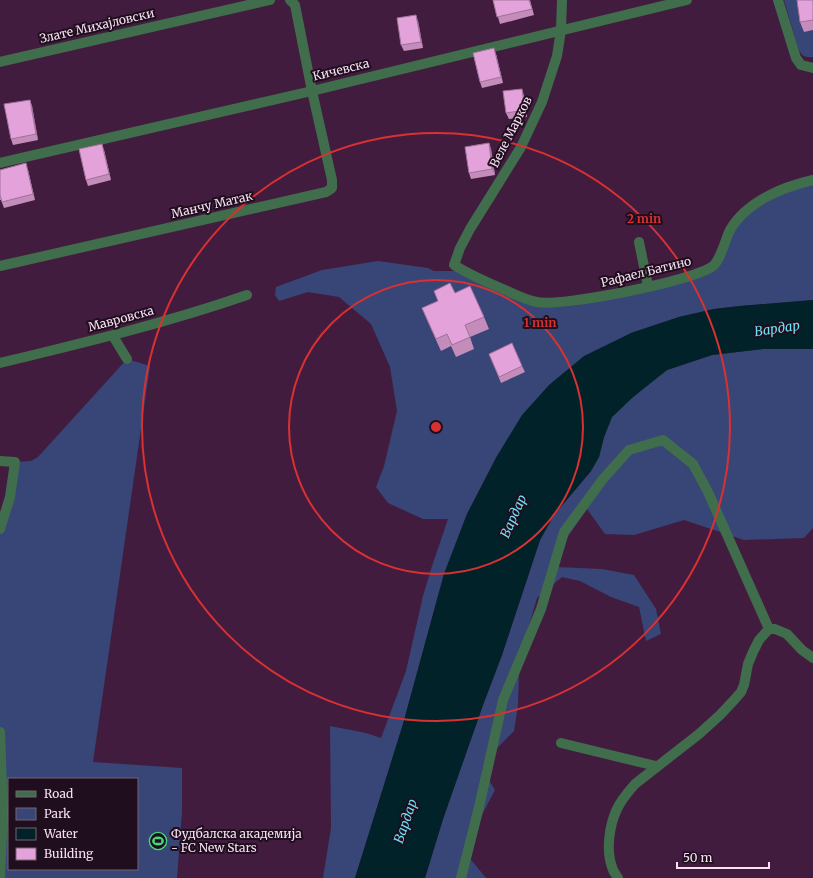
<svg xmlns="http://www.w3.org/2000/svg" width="813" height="878" viewBox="0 0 813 878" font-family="Merriweather,serif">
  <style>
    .green { fill: #384577; fill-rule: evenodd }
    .water { fill: #002228 }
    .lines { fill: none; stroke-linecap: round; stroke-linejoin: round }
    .minor { stroke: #406e4c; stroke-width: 10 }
    .wall { fill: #c38cbb }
    .shaded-wall { fill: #9f7299 }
    .building { fill: #e3a3da; stroke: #9f7299 }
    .ring { fill: none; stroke: #d83132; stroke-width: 2 }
    .labels { text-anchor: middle; stroke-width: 4; stroke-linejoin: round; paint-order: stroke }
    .street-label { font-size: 12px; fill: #f8dff4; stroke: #1f0e1d }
    .poi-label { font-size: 12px; fill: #f8dff4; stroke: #1f0e1d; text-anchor: start }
    .water-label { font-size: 13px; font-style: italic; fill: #71e1f6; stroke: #1f0e1d }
    .centre { fill: #d83132; stroke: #1f0e1d; stroke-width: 2 }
    .ring-label { font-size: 12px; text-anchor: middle; font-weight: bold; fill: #d83132; stroke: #1f0e1d; stroke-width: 4; stroke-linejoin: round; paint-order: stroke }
  </style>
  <rect width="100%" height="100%" fill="#421c3e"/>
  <!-- green -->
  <g class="green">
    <path d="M784,0h15l5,31 9,-1v27c-9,1 -12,-2 -15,-9z"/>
    <polygon points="813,180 813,300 740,306 714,309 679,317 631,333 497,456 467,514 444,574 403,724 355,878 323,878 331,828 330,726 366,733 381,738 406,671 423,596 432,566 448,519 423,519 388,503 376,487 384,466 397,411 390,367 371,324 339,297 308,292 279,301 275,295 276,287 322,270 378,261 428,268 434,271 464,271 524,298 557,303 709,268 745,211"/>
    <polygon points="763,349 813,349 813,528 804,538 744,540 684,520 634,535 605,534 587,509 562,545 556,567 602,569 634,575 656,609 661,634 646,641 639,607 611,597 580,581 562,577 537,598 525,639 519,673 518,705 514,731 499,746 482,769 495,790 473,832 467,855 486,878 425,878 443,819 483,705 502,655 540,540 554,515 591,471 599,457 604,437 612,417 633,397 667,370 712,355"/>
    <path d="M127,359l23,7 -57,396 89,6v44l-5,66h-177v-349l15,-67 16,-1 7,-4zM9,779h128v90h-128z"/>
  </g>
  <!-- water -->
  <polygon class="water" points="813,300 813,349 763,349 712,355 667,370 633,397 612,417 604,437 599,457 591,471 554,515 540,540 502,655 483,705 443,819 425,878 355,878 403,724 444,574 467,514 497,456 522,415 549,385 584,356 631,333 679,317 714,309 740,306"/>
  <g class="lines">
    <!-- minor -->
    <g class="minor">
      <path d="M562,0l-1,30 -4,26 -15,46 -21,45 -51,82 -10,19 -6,17c16,10 32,17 49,24 11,5 22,11 34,13 25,5 157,-21 176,-36 8,-7 12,-26 17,-36 16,-28 52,-43 83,-50"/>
      <polyline points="778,0 796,58 801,65 813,68"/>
      <polyline points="0,62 270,0"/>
      <polyline points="0,163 312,91 687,0"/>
      <polyline points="639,242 648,286"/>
      <polyline points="0,266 326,192 332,188 332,180 312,91 295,5 290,0"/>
      <polyline points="113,336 127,359"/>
      <path d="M0,363c83,-20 166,-40 247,-68"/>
      <polyline points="0,461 15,462 10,497 0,529"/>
      <polyline points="0,732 3,814 0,877"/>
      <polyline points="561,743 656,766"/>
      <polyline points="461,878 479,807 503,700 541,609 564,532 603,479 629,450 663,440 693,464 708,492 769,629"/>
      <path d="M618,878c-2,-3 -5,-7 -6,-11 -6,-17 -3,-41 5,-58 4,-9 11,-17 18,-25l64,-50 21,-19 15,-16 6,-7 3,-7 4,-21 5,-12 6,-12 10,-11h6l12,5 15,16 11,8"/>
    </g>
  </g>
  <!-- wall -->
  <g class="wall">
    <polygon points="493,0 530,0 534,15 500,24"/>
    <polygon points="813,0 813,30 804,32 800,22"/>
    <polygon points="418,21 423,48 404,51 401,45"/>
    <polygon points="496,54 503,83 482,88 480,82"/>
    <polygon points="524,95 527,117 509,119 506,113"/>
    <polygon points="30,100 32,106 38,140 13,145 11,139"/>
    <polygon points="489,143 491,149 495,175 471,179 469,173"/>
    <polygon points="104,150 111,180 88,186 86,180"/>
    <polygon points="0,170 28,170 35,200 4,208 1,200 0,200"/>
    <polygon points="434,291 455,293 484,317 489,329 470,337 474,349 456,357 451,346 441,351 427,320 422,308 438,301"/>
    <polygon points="489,354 522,366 525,372 501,383"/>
  </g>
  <!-- shaded-wall -->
  <g class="shaded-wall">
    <polygon points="416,15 418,21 423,48 421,42"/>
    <polygon points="494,48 496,54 503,83 501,77"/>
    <polygon points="522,89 524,95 527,117 525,110"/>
    <polygon points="30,100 32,106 38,140 36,134"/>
    <polygon points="489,143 491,149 495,175 492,169"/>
    <polygon points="102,144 104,150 111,180 109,174"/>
    <polygon points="26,163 28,170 35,200 33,194"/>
  </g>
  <!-- building -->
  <g class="building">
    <polygon points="493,0 529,0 532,9 497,17"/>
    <polygon points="797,0 813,0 813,20 800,22"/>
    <polygon points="416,15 421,42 401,45 397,18"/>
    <polygon points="494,48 501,77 480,82 473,53"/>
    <polygon points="522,89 525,110 506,113 503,91"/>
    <polygon points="30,100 36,134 11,139 4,104"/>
    <polygon points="489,143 492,169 469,173 465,147"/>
    <polygon points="102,144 109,174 86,180 79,149"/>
    <polygon points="26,163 33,194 2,202 0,195 0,170"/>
    <polygon points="450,283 455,293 470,286 484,317 465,325 470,337 452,345 447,334 436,339 422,308 438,301 434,291"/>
    <polygon points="512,343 522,366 499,377 489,354"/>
  </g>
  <!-- distance rings -->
  <g class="ring">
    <circle cx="436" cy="427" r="147"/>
    <circle cx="436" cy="427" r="294"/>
  </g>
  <!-- icons -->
  <defs>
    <symbol id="stadium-ring" viewBox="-11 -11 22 22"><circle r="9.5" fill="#1f0e1d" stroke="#45d77a" stroke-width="1.5"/><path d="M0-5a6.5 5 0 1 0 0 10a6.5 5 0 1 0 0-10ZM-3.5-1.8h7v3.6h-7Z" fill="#45d77a"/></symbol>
  </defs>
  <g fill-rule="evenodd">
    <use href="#stadium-ring" x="148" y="831" width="20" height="20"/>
  </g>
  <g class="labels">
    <!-- street labels -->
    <g class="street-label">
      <text transform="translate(97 26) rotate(-13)" y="4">Злате Михајловски</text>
      <text transform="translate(341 70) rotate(-14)" y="4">Кичевска</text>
      <text transform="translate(511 132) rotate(-63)" y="4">Веле Марков</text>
      <text transform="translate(212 205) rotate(-13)" y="4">Манчу Матак</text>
      <text transform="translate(646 272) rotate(-14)" y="4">Рафаел Батино</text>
      <text transform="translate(121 319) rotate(-15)" y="4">Мавровска</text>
    </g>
    <!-- poi labels -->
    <g class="poi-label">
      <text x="171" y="838">Фудбалска академија<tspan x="171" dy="14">- FC New Stars</tspan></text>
    </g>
    <!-- water labels -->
    <g class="water-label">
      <text transform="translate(777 328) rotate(-8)" y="5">Вардар</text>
      <text transform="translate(513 516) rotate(-66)" y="5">Вардар</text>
      <text transform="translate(405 821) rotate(-71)" y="5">Вардар</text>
    </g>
  </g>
  <circle cx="436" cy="427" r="6" class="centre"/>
  <g class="ring-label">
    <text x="644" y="223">2 min</text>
    <text x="540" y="327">1 min</text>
  </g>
  <!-- legend -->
  <rect x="8" y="778" width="130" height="92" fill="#1f0e1d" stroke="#766273"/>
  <rect x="16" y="791" width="20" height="6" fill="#406e4c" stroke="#766273"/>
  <text x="44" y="798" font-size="12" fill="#f8dff4">Road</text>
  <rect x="16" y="808" width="20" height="12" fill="#384577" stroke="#766273"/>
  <text x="44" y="818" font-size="12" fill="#f8dff4">Park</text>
  <rect x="16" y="828" width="20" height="12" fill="#002228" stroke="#766273"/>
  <text x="44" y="838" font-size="12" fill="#f8dff4">Water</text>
  <rect x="16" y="848" width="20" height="12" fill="#e3a3da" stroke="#766273"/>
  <text x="44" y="858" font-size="12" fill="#f8dff4">Building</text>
  <!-- scale -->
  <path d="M677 862v6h92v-6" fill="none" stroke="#f8dff4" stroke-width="2"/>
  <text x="683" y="862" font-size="12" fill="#f8dff4" stroke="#1f0e1d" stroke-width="3" paint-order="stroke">50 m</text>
</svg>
